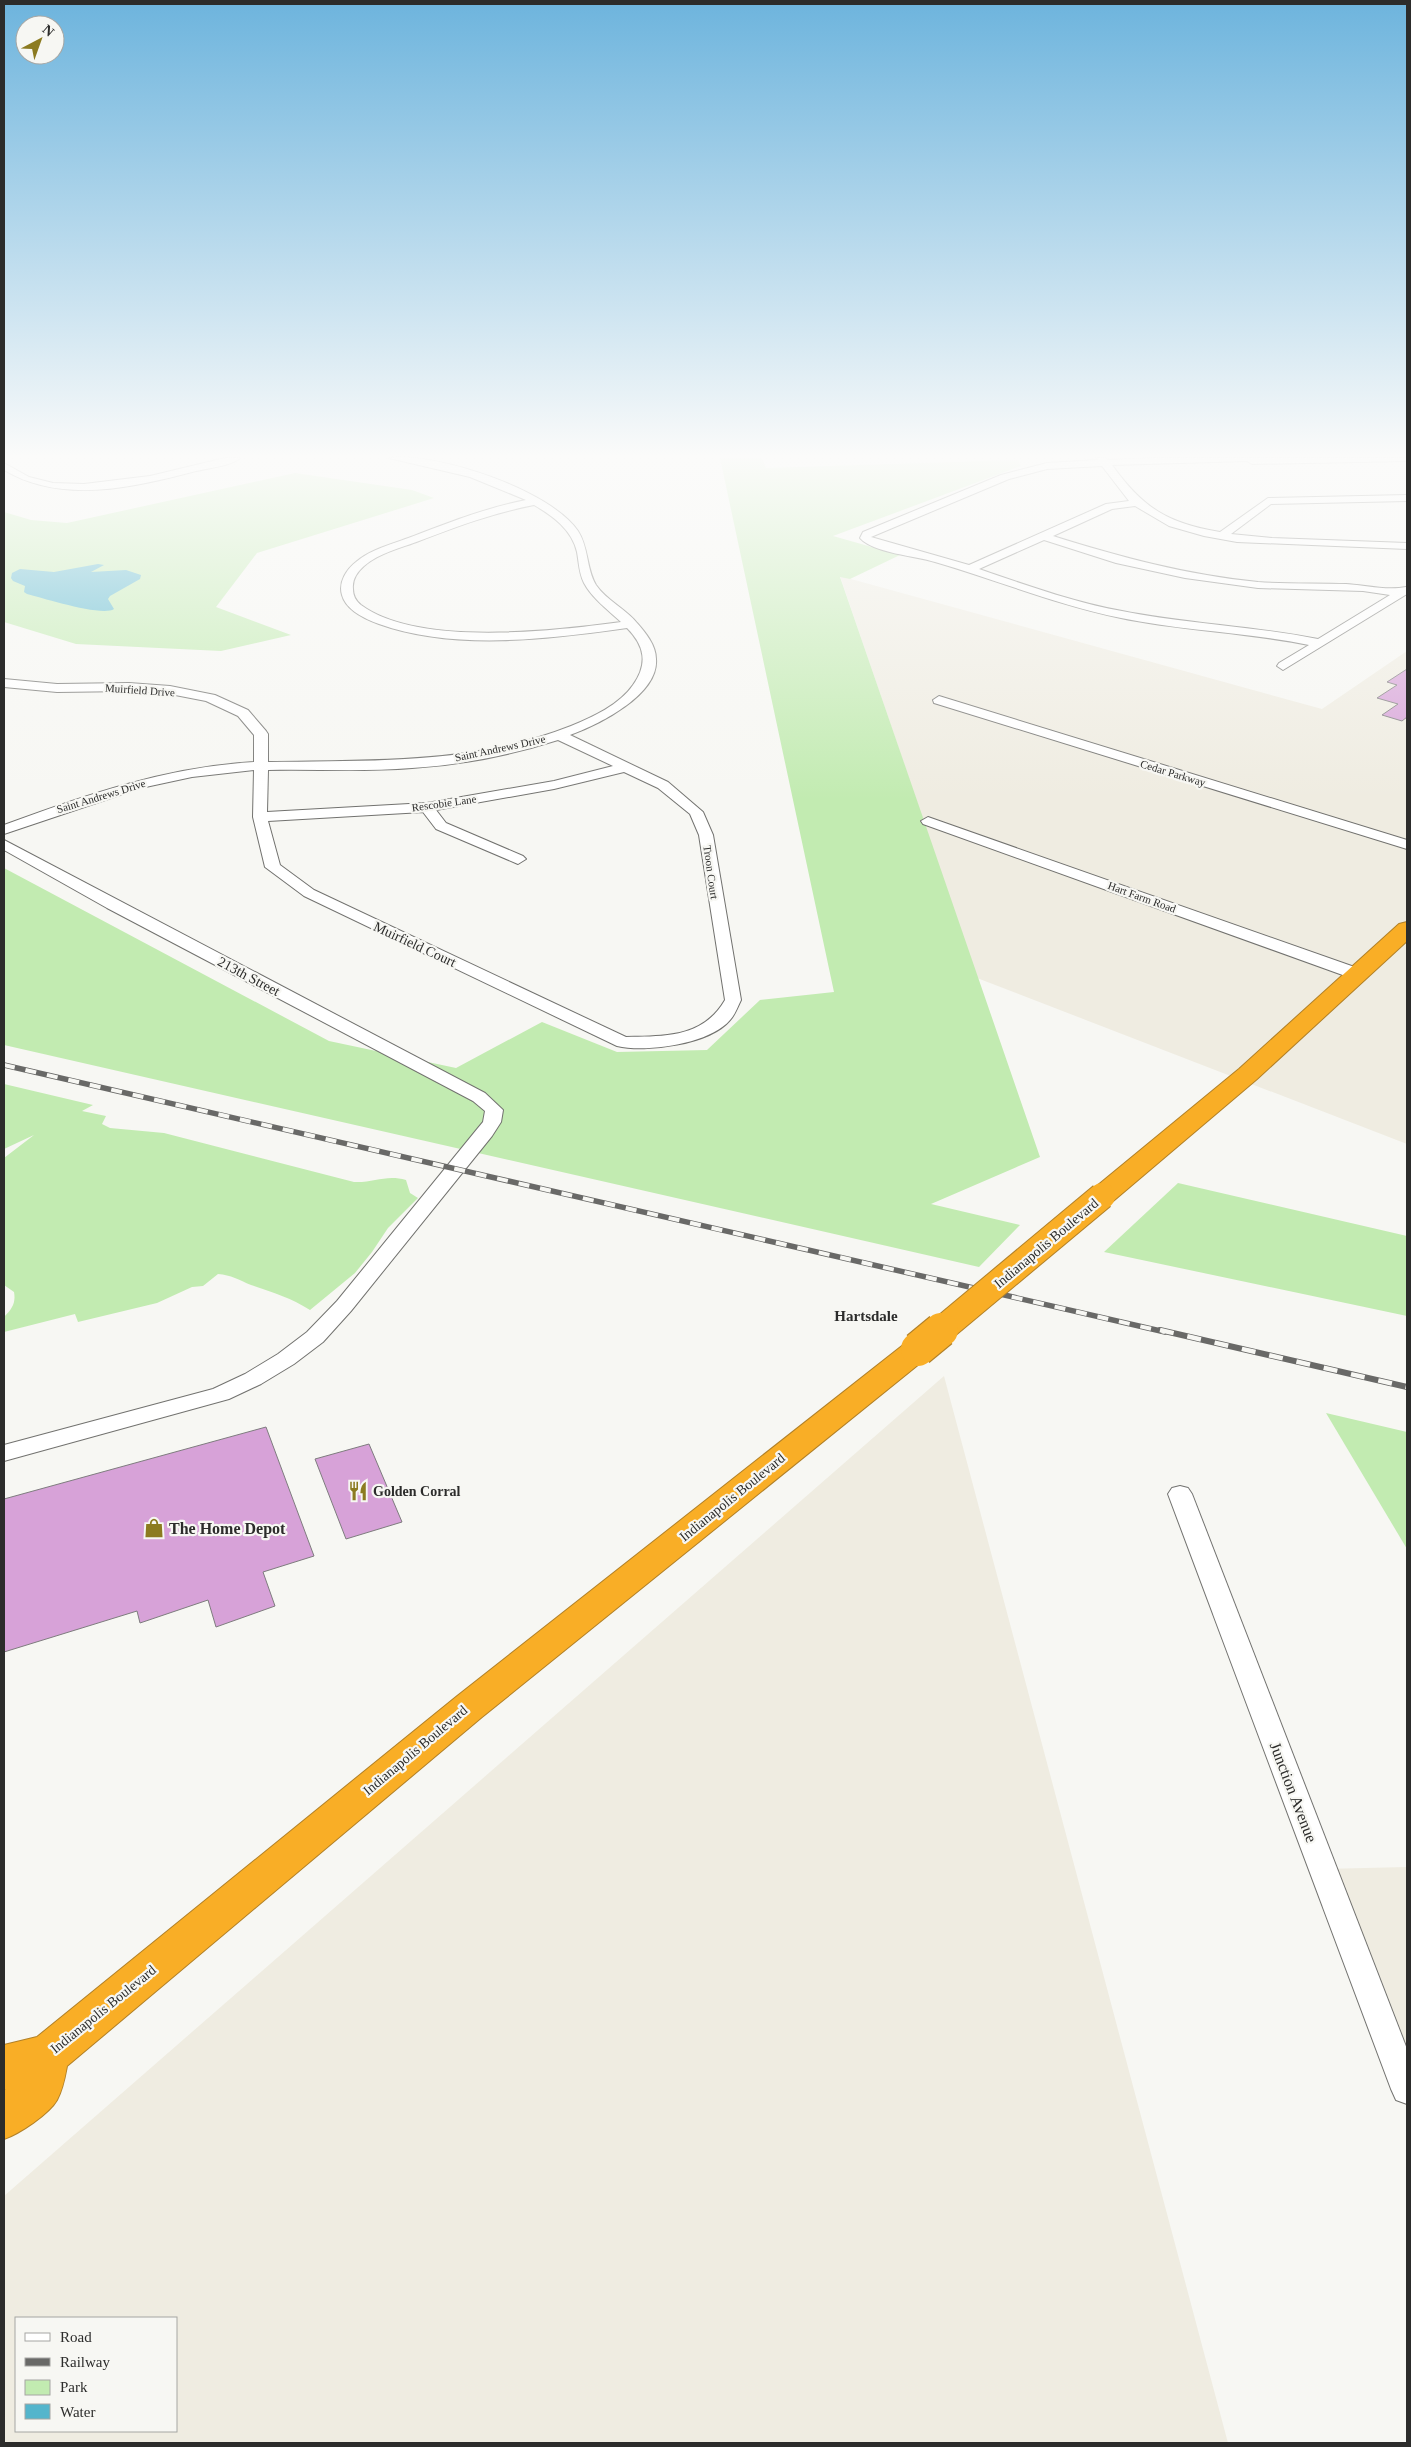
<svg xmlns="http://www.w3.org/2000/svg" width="1411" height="2447" viewBox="0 0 1411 2447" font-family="Georgia,serif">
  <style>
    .built { fill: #efece1; fill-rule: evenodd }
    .green { fill: #c2ebb1 }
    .water { fill: #54b5cc }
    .building { fill: #d7a2d8; stroke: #7e7c7e }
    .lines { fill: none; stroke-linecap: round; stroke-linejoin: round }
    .minor-casing { stroke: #72726f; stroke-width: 2 }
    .highway-casing { stroke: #b18028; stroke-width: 2 }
    .minor { fill: #fff; fill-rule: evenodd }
    .highway { fill: #f9ae26; fill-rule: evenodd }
    .rail-far1-casing { stroke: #696967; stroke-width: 5.5 }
    .rail-casing { stroke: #696967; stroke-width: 6 }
    .rail-far1 { stroke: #f7f7f3; stroke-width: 4; stroke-dasharray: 11; stroke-linecap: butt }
    .rail { stroke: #f7f7f3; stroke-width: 4.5; stroke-dasharray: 14; stroke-linecap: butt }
    .highway-bridge-far1-casing { stroke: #b18028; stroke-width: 28; stroke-linecap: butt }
    .highway-bridge-casing { stroke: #b18028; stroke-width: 36; stroke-linecap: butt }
    .highway-bridge-far1 { stroke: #f9ae26; stroke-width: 26 }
    .highway-bridge { stroke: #f9ae26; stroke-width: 34 }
    .labels { text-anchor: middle; stroke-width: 4.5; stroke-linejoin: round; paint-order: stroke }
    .far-street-label { font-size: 11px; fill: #2c2c2b; stroke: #f7f7f3 }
    .street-label { font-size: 14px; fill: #2c2c2b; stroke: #f7f7f3 }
    .poi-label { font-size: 14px; font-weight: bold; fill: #2c2c2b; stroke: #f7f7f3; text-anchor: start }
    .neighbourhood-label { font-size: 15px; font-weight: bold; fill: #2c2c2b; stroke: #f7f7f3 }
    .near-poi-label { font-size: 16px; font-weight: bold; fill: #2c2c2b; stroke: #f7f7f3; text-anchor: start }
    .near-street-label { font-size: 16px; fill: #2c2c2b; stroke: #f7f7f3 }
  </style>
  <rect width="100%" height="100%" fill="#f7f7f3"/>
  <!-- built -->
  <g class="built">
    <polygon points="840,576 1322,709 1407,651 1407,1144 977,978"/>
    <path d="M944,1376l284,1067h-1224v-247zM16,2318h160v113h-160z"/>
    <polygon points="1407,1867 1407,2089 1323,1869"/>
  </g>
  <!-- green -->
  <g class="green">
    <polygon points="720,458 762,458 766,468 1018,460 1021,466 833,536 900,555 850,579 840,577 1040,1157 931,1204 1020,1225 979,1267 4,1045 4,868 329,1041 456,1068 542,1022 617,1052 707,1050 760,1000 834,992"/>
    <polygon points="295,473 412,490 434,498 257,553 216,607 291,635 221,651 76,644 4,622 4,512 31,520 67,523"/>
    <path d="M4,1084l89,21 -11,6 24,5 -4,8 8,4 54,5 190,49c20,1 32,-8 52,-2l4,13 8,5 -30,30 -16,24 -17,21 -45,37c-19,-12 -38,-18 -59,-25 -12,-5 -20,-10 -33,-11l-15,12 -11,1 -35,16 -79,19 -3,-8 -71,18v-15c8,-8 12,-14 10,-25l-10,-7v-127l30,-23 -30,14z"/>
    <polygon points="1178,1183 1407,1236 1407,1316 1104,1252"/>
    <polygon points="1326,1413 1407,1432 1407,1549"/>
  </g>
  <!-- water -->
  <path class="water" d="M98,564l6,1 -13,7 35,-2 15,5 -1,4 -30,17 -2,3 6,10c-12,8 -71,-11 -87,-15l-3,-2 1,-6 -12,-5 -2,-3 1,-5 8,-4 34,3z"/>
  <!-- building -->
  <g class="building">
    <polygon points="1407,669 1407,717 1402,721 1382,715 1398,704 1377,698 1397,685 1387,682"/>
    <polygon points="266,1427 314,1556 263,1572 275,1606 216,1627 208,1600 140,1623 137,1611 4,1652 4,1499"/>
    <polygon points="369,1444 402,1522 346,1539 315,1459"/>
  </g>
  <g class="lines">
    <defs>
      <g id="minor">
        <path d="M225,458h15c-9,8 -31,10 -44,13 -61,16 -134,34 -192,-1v-7l25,14 24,6 31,1 66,-8z"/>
        <path d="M389,458c48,-6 161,32 189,73 11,17 8,37 18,54 11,16 30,24 41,38 8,9 19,22 19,36 3,36 -58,66 -86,76l98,47 35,30 10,23 28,165c-3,6 -6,15 -11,20 -20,24 -84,33 -113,26l-313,-150 -39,-29 -12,-50 1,-47 -62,7 -51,11 -137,46v-9c81,-30 163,-58 250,-63v-27l-16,-19 -32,-15 -36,-7 -41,-3 -72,1 -53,-5v-8l53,5 72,-1 41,3 45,9 33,15 18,21 2,3v28c103,-2 205,3 303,-36 22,-9 48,-21 62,-41 15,-21 12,-39 -6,-57 -77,11 -173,23 -248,-4 -14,-5 -33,-14 -37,-29 -4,-13 5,-26 14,-33 15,-13 37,-18 55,-25 39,-15 75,-29 115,-37l-56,-23zM534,505c19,11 38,25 43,47 2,11 2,21 7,31 8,15 24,27 37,39 -67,9 -203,25 -260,-17 -5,-4 -8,-9 -8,-16 -1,-9 4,-17 11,-23 15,-13 37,-18 55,-25 39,-15 74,-28 115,-36zM558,740l55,26 -59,15 -127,22 -160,9 1,-42c48,-1 96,2 144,-2 50,-3 99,-13 146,-28zM624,772l34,16 32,26 9,21 26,165c-22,38 -60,36 -99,37l-312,-147 -34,-25 -12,-44 155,-9 13,17 82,35 8,-5 -3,-3 -77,-33 -10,-13 118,-21z"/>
        <path d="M1096,458h10l1,2 44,-2h256v3l-155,3 -5,-3 -135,4c31,43 55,58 108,67l48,-34 139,-3v6l-136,3 -40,30 41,4 135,5v6l-170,-7 -33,-6 -35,-10 -34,-20 -23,3 -59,27c67,21 134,39 205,46 29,2 59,1 88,2 19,1 41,7 60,3l1,7 -124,76 -6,-4 2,-3 30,-18c-62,-13 -126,-14 -188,-27 -64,-13 -124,-38 -186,-56 -19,-6 -62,-9 -75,-24l3,-6 138,-57 46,-12 51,-3zM1102,466l27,35 -23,3 -137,61 -98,-28 138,-58 38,-10zM1044,540l72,23 69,15 73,10 105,3 27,4 -72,44c-65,-13 -131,-15 -196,-28 -49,-9 -96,-26 -143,-42z"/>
        <polygon points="939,696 1407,840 1407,849 934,703 933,700"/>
        <polygon points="928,817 1363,970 1365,974 1363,978 1351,978 923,824 921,821"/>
        <polygon points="4,840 485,1093 503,1110 501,1122 492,1136 351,1311 323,1342 294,1364 261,1384 229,1399 4,1461 4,1445 213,1389 245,1374 278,1354 307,1332 337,1301 478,1128 483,1122 485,1111 473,1101 107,908 4,850"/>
        <polygon points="1180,1486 1188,1488 1192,1494 1407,2049 1407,2104 1396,2100 1391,2089 1168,1494 1172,1488"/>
      </g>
      <g id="highway">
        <polygon points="1407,922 1407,941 1257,1079 1112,1202 1102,1204 1092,1202 1089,1196 1092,1190 1239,1069 1399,924"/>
        <path d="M918,1339l11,3 4,7 -4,7 -447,361 -415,349c-2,11 -4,23 -10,34 -8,14 -38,34 -53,39v-49l2,-1h-2v-44l33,-8 419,-340 451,-355z"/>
      </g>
    </defs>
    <!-- minor casing -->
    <use href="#minor" class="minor-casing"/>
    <!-- highway casing -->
    <use href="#highway" class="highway-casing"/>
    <!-- minor -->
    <use href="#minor" class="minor"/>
    <!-- highway -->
    <use href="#highway" class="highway"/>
    <defs>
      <polyline id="rail-far1" points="4,1065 1165,1332"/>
      <polyline id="rail" points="1160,1330 1407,1387"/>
    </defs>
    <!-- rail-far1 casing -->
    <use href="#rail-far1" class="rail-far1-casing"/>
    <!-- rail casing -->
    <use href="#rail" class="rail-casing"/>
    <!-- rail-far1 -->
    <use href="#rail-far1" class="rail-far1"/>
    <!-- rail -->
    <use href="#rail" class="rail"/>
    <defs>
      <polyline id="highway-bridge-far1" points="939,1332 1102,1196"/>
      <polyline id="highway-bridge" points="918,1349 941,1330"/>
    </defs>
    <!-- highway-bridge-far1 casing -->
    <use href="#highway-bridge-far1" class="highway-bridge-far1-casing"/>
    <!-- highway-bridge casing -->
    <use href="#highway-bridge" class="highway-bridge-casing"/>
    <!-- highway-bridge-far1 -->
    <use href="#highway-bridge-far1" class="highway-bridge-far1"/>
    <!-- highway-bridge -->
    <use href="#highway-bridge" class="highway-bridge"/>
  </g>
  <!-- sky -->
  <linearGradient id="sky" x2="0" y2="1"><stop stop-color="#6db4dd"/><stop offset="0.57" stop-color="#fbfbfa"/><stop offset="1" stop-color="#fbfbfa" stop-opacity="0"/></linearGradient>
  <rect width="1411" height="800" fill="url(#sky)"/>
  <!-- icons -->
  <defs>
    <symbol id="restaurant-bare" viewBox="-9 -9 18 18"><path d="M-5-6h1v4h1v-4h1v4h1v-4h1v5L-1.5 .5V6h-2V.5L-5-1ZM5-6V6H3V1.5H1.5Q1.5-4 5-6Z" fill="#8c7b20" stroke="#f7f7f3" stroke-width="2.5" paint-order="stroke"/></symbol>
    <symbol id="shop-bare" viewBox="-9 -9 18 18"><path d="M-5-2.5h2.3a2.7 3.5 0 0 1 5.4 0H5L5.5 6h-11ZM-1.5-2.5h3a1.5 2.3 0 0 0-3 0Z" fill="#8c7b20" stroke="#f7f7f3" stroke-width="2.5" paint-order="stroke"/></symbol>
  </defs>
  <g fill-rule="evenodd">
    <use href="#restaurant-bare" x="344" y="1477" width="28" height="28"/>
    <use href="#shop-bare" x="140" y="1514" width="28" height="28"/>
  </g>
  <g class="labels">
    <!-- far-street labels -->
    <g class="far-street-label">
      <text transform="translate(140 690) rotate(4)" y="4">Muirfield Drive</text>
      <text transform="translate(500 748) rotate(-12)" y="4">Saint Andrews Drive</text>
      <text transform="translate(1173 773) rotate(17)" y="4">Cedar Parkway</text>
      <text transform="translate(101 796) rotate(-17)" y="4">Saint Andrews Drive</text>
      <text transform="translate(444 803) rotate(-8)" y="4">Rescobie Lane</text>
      <text transform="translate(711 872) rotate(82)" y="4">Troon Court</text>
      <text transform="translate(1142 897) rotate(20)" y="4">Hart Farm Road</text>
    </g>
    <!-- street labels -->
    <g class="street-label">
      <text transform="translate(415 944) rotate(25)" y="5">Muirfield Court</text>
      <text transform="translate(249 976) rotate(28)" y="5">213th Street</text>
      <text transform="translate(1046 1243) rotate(-40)" y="5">Indianapolis Boulevard</text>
      <text transform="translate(732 1497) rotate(-39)" y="5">Indianapolis Boulevard</text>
      <text transform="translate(415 1750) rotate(-40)" y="5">Indianapolis Boulevard</text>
      <text transform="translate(103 2009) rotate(-39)" y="5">Indianapolis Boulevard</text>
    </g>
    <!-- poi labels -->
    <g class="poi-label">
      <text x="373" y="1496">Golden Corral</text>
    </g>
    <!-- neighbourhood labels -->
    <g class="neighbourhood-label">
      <text x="866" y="1321">Hartsdale</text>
    </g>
    <!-- near-poi labels -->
    <g class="near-poi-label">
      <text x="169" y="1534">The Home Depot</text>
    </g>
    <!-- near-street labels -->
    <g class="near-street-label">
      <text transform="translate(1294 1792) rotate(69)" y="6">Junction Avenue</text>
    </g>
  </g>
  <!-- border -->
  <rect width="1411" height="2447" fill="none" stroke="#2c2c2b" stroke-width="10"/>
  <!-- legend -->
  <rect x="15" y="2317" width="162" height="115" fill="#f7f7f3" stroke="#a6a6a3"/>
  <rect x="25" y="2333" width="25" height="8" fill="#ffffff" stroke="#a6a6a3"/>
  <text x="60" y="2342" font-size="15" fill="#2c2c2b">Road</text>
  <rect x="25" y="2358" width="25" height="8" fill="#696967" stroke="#a6a6a3"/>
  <text x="60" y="2367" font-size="15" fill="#2c2c2b">Railway</text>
  <rect x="25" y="2380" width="25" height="15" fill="#c2ebb1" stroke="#a6a6a3"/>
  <text x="60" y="2392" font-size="15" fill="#2c2c2b">Park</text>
  <rect x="25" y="2404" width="25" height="15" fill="#54b5cc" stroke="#a6a6a3"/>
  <text x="60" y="2417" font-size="15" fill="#2c2c2b">Water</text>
  <!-- north arrow -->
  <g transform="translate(40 40) rotate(41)"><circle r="24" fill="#f7f7f3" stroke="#a6a6a3"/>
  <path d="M0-4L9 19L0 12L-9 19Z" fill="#8c7b20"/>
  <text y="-8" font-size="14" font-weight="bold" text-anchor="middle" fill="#2c2c2b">N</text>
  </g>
</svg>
